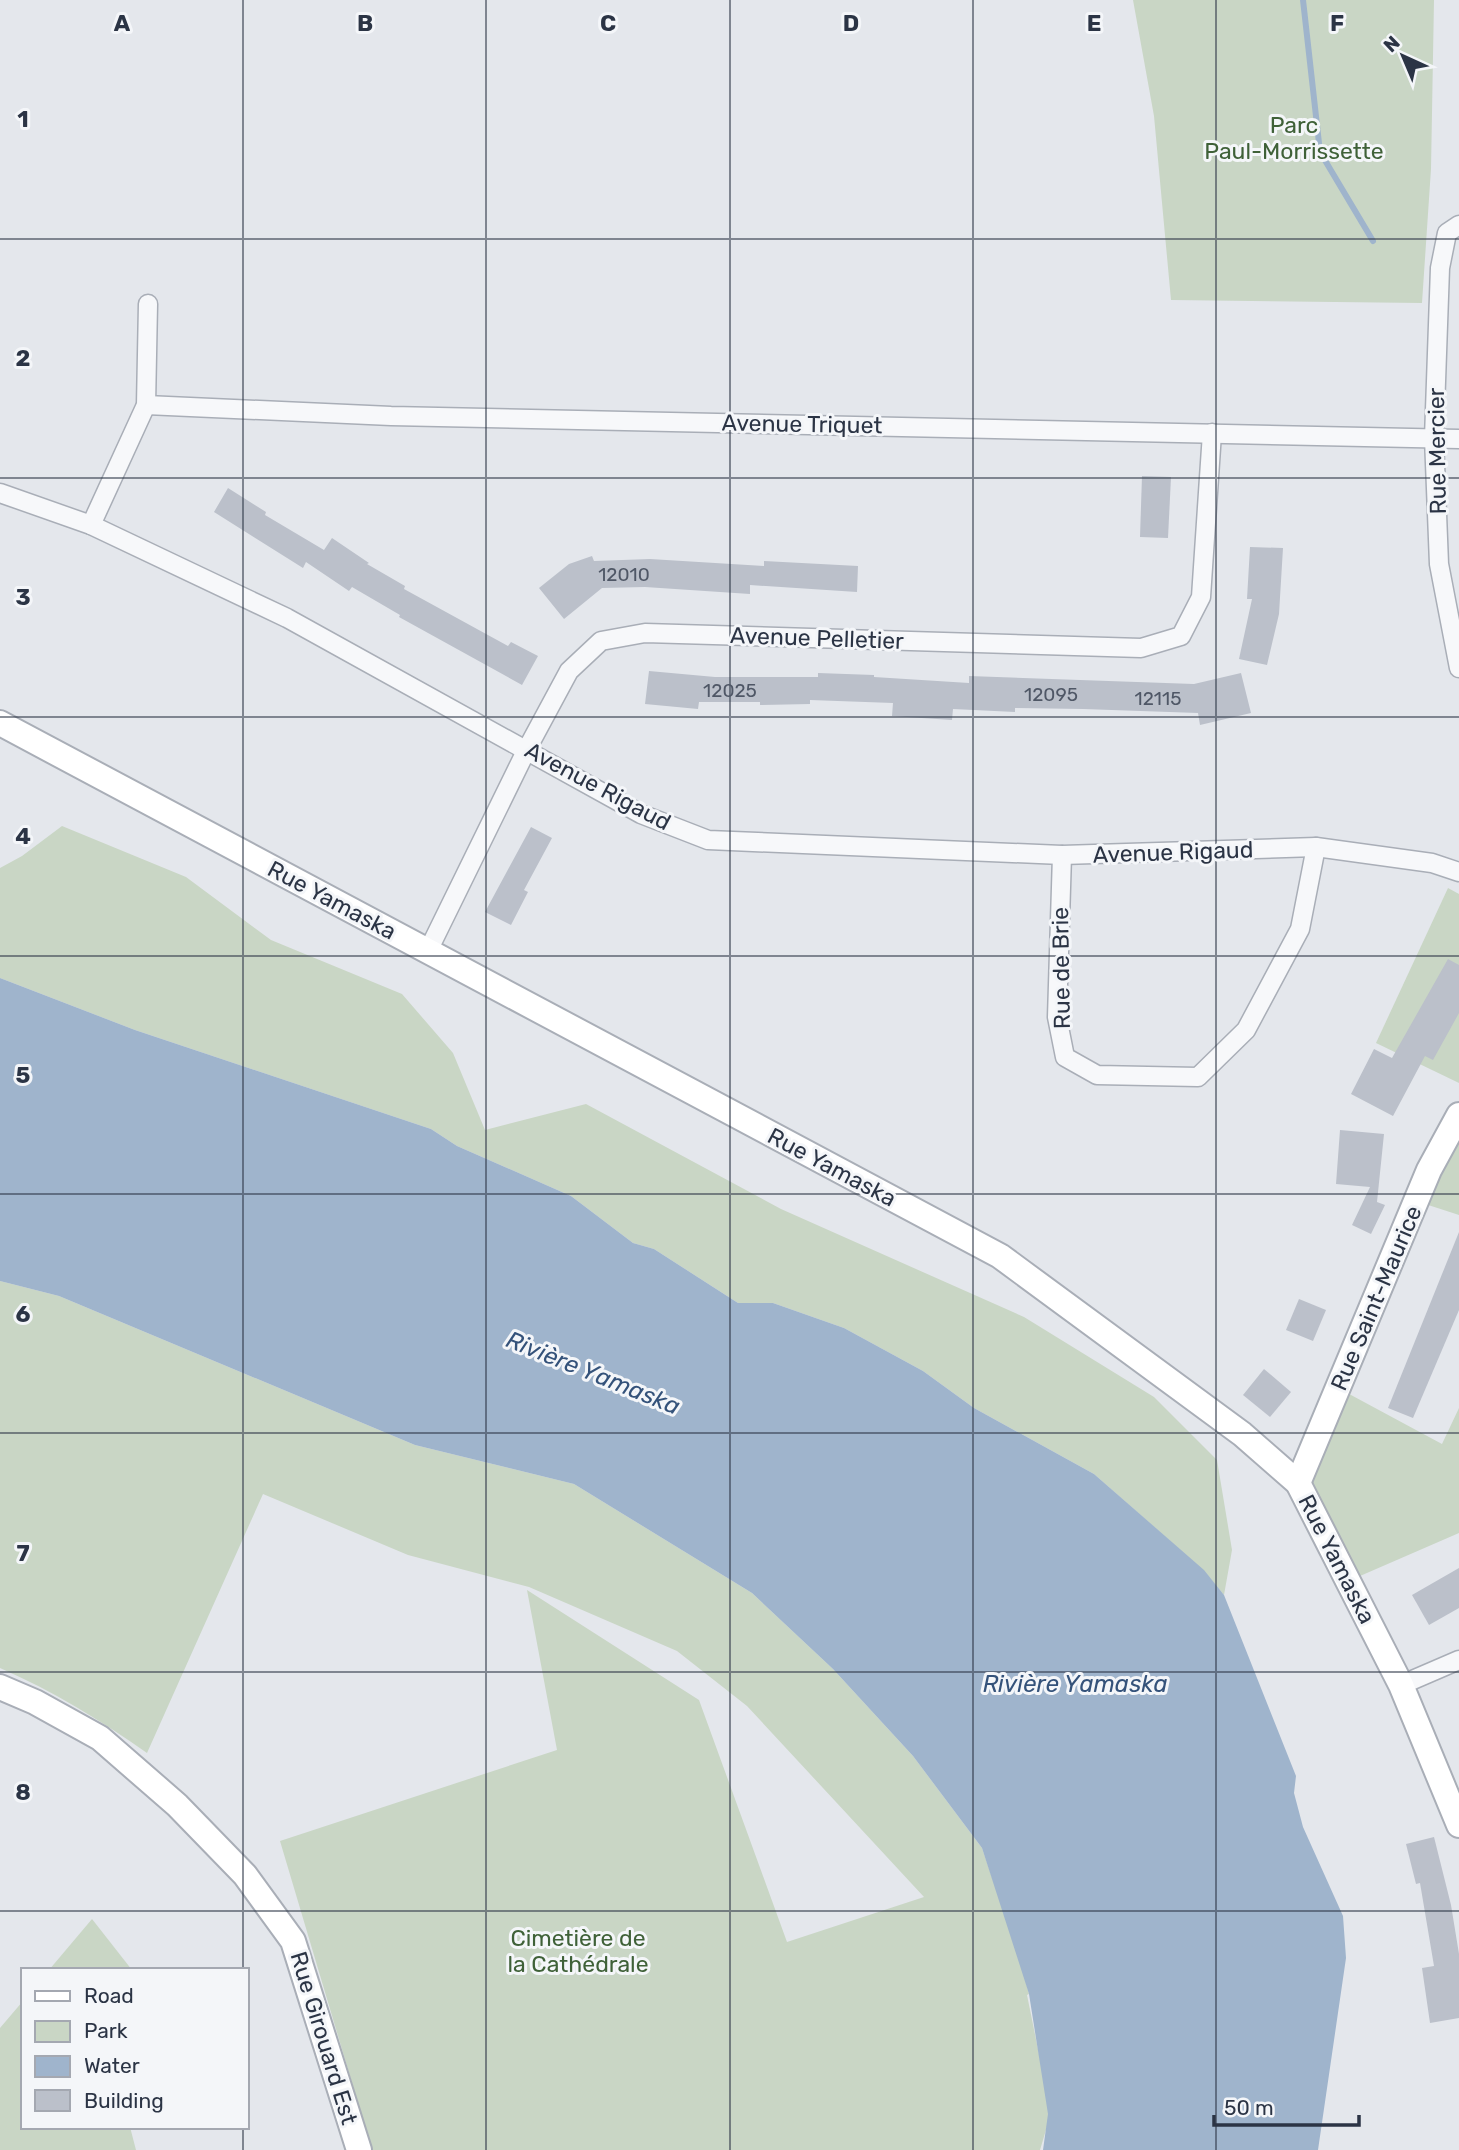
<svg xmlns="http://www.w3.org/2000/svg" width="1459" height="2150" viewBox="0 0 1459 2150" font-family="Rubik,sans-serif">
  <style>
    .green { fill: #c9d6c5 }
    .water { fill: #9fb4cc }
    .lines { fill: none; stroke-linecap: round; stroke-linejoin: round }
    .stream { stroke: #9fb4cc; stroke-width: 6 }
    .building { fill: #bbc0ca }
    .street-casing { stroke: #a9aeb7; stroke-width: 21 }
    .secondary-casing { stroke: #a9aeb7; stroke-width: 28 }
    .street { stroke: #f7f8fa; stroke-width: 18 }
    .secondary { stroke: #fff; stroke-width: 24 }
    .grid { fill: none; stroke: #2b3445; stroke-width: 2; stroke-opacity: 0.55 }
    .labels { text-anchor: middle; stroke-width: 6; stroke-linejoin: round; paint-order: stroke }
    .number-label { font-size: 19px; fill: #4f5766 }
    .park-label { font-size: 23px; fill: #3f6138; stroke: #f4f6f9 }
    .street-label { font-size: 23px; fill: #2b3445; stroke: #f4f6f9 }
    .water-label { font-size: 24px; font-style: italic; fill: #34527a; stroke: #f4f6f9 }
    .grid-label { font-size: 23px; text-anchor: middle; font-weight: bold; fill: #2b3445; stroke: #f4f6f9; stroke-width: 6; stroke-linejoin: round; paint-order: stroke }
  </style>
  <rect width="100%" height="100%" fill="#e4e7ec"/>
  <!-- green -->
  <g class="green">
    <polygon points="1133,0 1434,0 1431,169 1422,303 1171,300 1154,116"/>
    <polygon points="62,826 186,877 271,940 402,994 453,1053 485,1130 586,1104 781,1209 1024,1317 1154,1397 1217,1460 1232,1550 1224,1595 1203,1570 1094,1474 974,1408 923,1371 844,1328 773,1303 738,1303 654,1249 633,1243 571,1196 457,1146 431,1129 135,1030 0,978 0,868 22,856"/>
    <polygon points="1448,888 1459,894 1459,1083 1376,1043"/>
    <polygon points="1459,1126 1459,1215 1419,1202"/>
    <path d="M0,1281l59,15 356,149 159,39 178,109 81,76 80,87 69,92 38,112 9,34 -2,1 24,118 -11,37h-668l-92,-309 277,-91 -30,-160 172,110 88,242 137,-45 -177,-191 -70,-55 -148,-64 -121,-32 -145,-61 -116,259c-47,-33 -94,-62 -147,-85z"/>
    <polygon points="1338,1388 1442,1444 1459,1408 1459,1533 1360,1576 1298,1483"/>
    <polygon points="92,1919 132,1970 49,1970"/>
    <polygon points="23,2001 23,2127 130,2127 136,2150 0,2150 0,2028"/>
  </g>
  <!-- water -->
  <polygon class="water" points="0,978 135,1030 431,1129 457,1146 571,1196 633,1243 654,1249 738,1303 773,1303 844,1328 923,1371 974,1408 1094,1474 1204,1570 1224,1595 1296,1776 1294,1793 1303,1827 1343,1916 1346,1958 1318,2150 1043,2150 1048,2114 1029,1994 982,1848 913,1756 833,1669 752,1593 574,1484 415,1445 59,1296 0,1281"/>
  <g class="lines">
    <!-- stream -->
    <polyline class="stream" points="1303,0 1320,152 1373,241"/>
  </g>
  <!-- building -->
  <g class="building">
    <polygon points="1142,476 1171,477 1168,538 1140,537"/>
    <polygon points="228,488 266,512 265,515 324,550 332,538 369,563 367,564 405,586 404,589 508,646 511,642 538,656 522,685 399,617 400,615 352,587 349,591 306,562 303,568 214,512"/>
    <polygon points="1250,547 1283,548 1279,614 1267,665 1239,659 1252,599 1247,599"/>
    <polygon points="592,556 594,561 650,559 764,566 764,561 858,566 857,592 750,585 750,594 645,587 602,588 564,619 539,588 569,564"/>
    <polygon points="649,671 715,677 818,677 818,673 874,675 874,677 969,683 969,676 1194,684 1241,673 1251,713 1200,725 1198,713 1083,709 1015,708 1015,712 953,709 952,720 892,716 893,703 810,700 810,704 760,705 760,702 699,702 698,709 645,704"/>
    <polygon points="531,827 552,838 524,890 528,892 511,925 485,912"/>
    <polygon points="1448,959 1459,965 1459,1013 1433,1060 1425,1056 1393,1116 1351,1094 1374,1049 1392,1058"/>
    <polygon points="1340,1130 1384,1134 1377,1202 1385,1205 1371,1234 1352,1225 1370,1187 1336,1184"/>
    <polygon points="1459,1232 1459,1310 1413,1418 1388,1408"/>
    <polygon points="1299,1299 1326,1310 1313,1341 1286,1330"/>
    <polygon points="1264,1369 1291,1392 1270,1417 1243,1395"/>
    <polygon points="1459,1568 1459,1608 1429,1625 1412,1595"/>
    <polygon points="1434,1837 1451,1905 1459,1954 1459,2018 1430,2023 1422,1968 1434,1966 1420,1883 1416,1884 1406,1844"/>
  </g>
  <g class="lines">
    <defs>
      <g id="street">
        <polyline points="1459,225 1447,233 1440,268 1434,438 1439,564 1459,668"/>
        <polyline points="146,405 391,416 1459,439"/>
        <polyline points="0,493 91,525 287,618 641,814 708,840 1062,855 1316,847 1432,863 1459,872"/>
        <polyline points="91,525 146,405 148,304"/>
        <polyline points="1062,855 1057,1017 1065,1057 1097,1075 1198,1077 1246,1030 1300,929 1316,847"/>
        <polyline points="428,951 527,749 569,671 601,641 645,633 1141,648 1181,636 1201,597 1212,433"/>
        <polyline points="1401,1685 1459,1660"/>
      </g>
      <g id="secondary">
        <polyline points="0,723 1000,1256 1242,1434 1298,1483 1401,1685 1459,1825"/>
        <polyline points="1298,1483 1429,1170 1459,1115"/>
        <polyline points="0,1687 35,1702 100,1738 177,1805 245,1875 293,1941 359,2150"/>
      </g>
    </defs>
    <!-- street casing -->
    <use href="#street" class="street-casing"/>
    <!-- secondary casing -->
    <use href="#secondary" class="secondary-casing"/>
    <!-- street -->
    <use href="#street" class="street"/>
    <!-- secondary -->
    <use href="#secondary" class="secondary"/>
  </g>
  <!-- grid -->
  <path class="grid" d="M243,0v1970M486,0v2150M730,0v2150M973,0v2150M1216,0v2150M0,239h1459M0,478h1459M0,717h1459M0,956h1459M0,1194h1459M0,1433h1459M0,1672h1459M0,1911h1459M243,2127v23"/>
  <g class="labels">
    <!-- number labels -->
    <g class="number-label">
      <text x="624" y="581">12010</text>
      <text x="730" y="697">12025</text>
      <text x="1051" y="701">12095</text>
      <text x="1158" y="705">12115</text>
    </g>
    <!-- park labels -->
    <g class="park-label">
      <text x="1294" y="133">Parc<tspan x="1294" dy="26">Paul-Morrissette</tspan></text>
      <text x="578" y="1946">Cimetière de<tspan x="578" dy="26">la Cathédrale</tspan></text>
    </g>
    <!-- street labels -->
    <g class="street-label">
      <text transform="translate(802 424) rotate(1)" y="8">Avenue Triquet</text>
      <text transform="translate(1437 451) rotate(-91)" y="8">Rue Mercier</text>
      <text transform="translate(817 638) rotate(2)" y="8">Avenue Pelletier</text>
      <text transform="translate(598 786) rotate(28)" y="8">Avenue Rigaud</text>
      <text transform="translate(1173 852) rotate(-2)" y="8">Avenue Rigaud</text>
      <text transform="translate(332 900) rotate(28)" y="8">Rue Yamaska</text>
      <text transform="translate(1061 968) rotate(-91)" y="8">Rue de Brie</text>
      <text transform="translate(832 1167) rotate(28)" y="8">Rue Yamaska</text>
      <text transform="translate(1376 1298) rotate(-67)" y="8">Rue Saint-Maurice</text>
      <text transform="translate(1337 1559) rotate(63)" y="8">Rue Yamaska</text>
      <text transform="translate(324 2038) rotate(73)" y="8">Rue Girouard Est</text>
    </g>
    <!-- water labels -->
    <g class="water-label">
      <text transform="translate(593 1373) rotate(22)" y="8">Rivière Yamaska</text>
      <text x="1075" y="1692">Rivière Yamaska</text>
    </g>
  </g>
  <g class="grid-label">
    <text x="122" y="31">A</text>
    <text x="365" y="31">B</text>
    <text x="608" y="31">C</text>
    <text x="851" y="31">D</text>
    <text x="1094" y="31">E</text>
    <text x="1337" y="31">F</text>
    <text x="23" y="127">1</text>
    <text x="23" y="366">2</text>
    <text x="23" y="605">3</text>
    <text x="23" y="844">4</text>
    <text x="23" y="1083">5</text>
    <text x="23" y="1322">6</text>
    <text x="23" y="1561">7</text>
    <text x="23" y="1800">8</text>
  </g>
  <!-- legend -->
  <rect x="21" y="1968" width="228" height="161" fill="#f4f6f9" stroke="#a4a8b1" stroke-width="2"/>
  <rect x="35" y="1991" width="35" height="10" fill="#ffffff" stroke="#a4a8b1" stroke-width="2"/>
  <text x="84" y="2003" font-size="21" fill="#2b3445">Road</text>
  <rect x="35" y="2021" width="35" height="21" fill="#c9d6c5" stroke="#a4a8b1" stroke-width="2"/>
  <text x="84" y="2038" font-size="21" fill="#2b3445">Park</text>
  <rect x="35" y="2056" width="35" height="21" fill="#9fb4cc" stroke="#a4a8b1" stroke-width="2"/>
  <text x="84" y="2073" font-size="21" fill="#2b3445">Water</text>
  <rect x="35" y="2090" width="35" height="21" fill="#bbc0ca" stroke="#a4a8b1" stroke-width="2"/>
  <text x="84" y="2108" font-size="21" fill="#2b3445">Building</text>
  <!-- north arrow -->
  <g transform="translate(1403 56) rotate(316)" stroke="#f4f6f9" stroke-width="5" paint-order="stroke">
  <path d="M0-5L12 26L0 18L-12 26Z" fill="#2b3445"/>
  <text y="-10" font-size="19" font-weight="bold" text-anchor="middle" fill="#2b3445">N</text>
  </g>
  <!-- scale -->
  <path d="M1214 2115v10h145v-10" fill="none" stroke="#2b3445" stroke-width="3.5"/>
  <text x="1224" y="2115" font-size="21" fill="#2b3445" stroke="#f4f6f9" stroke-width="5" paint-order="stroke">50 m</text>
</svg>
